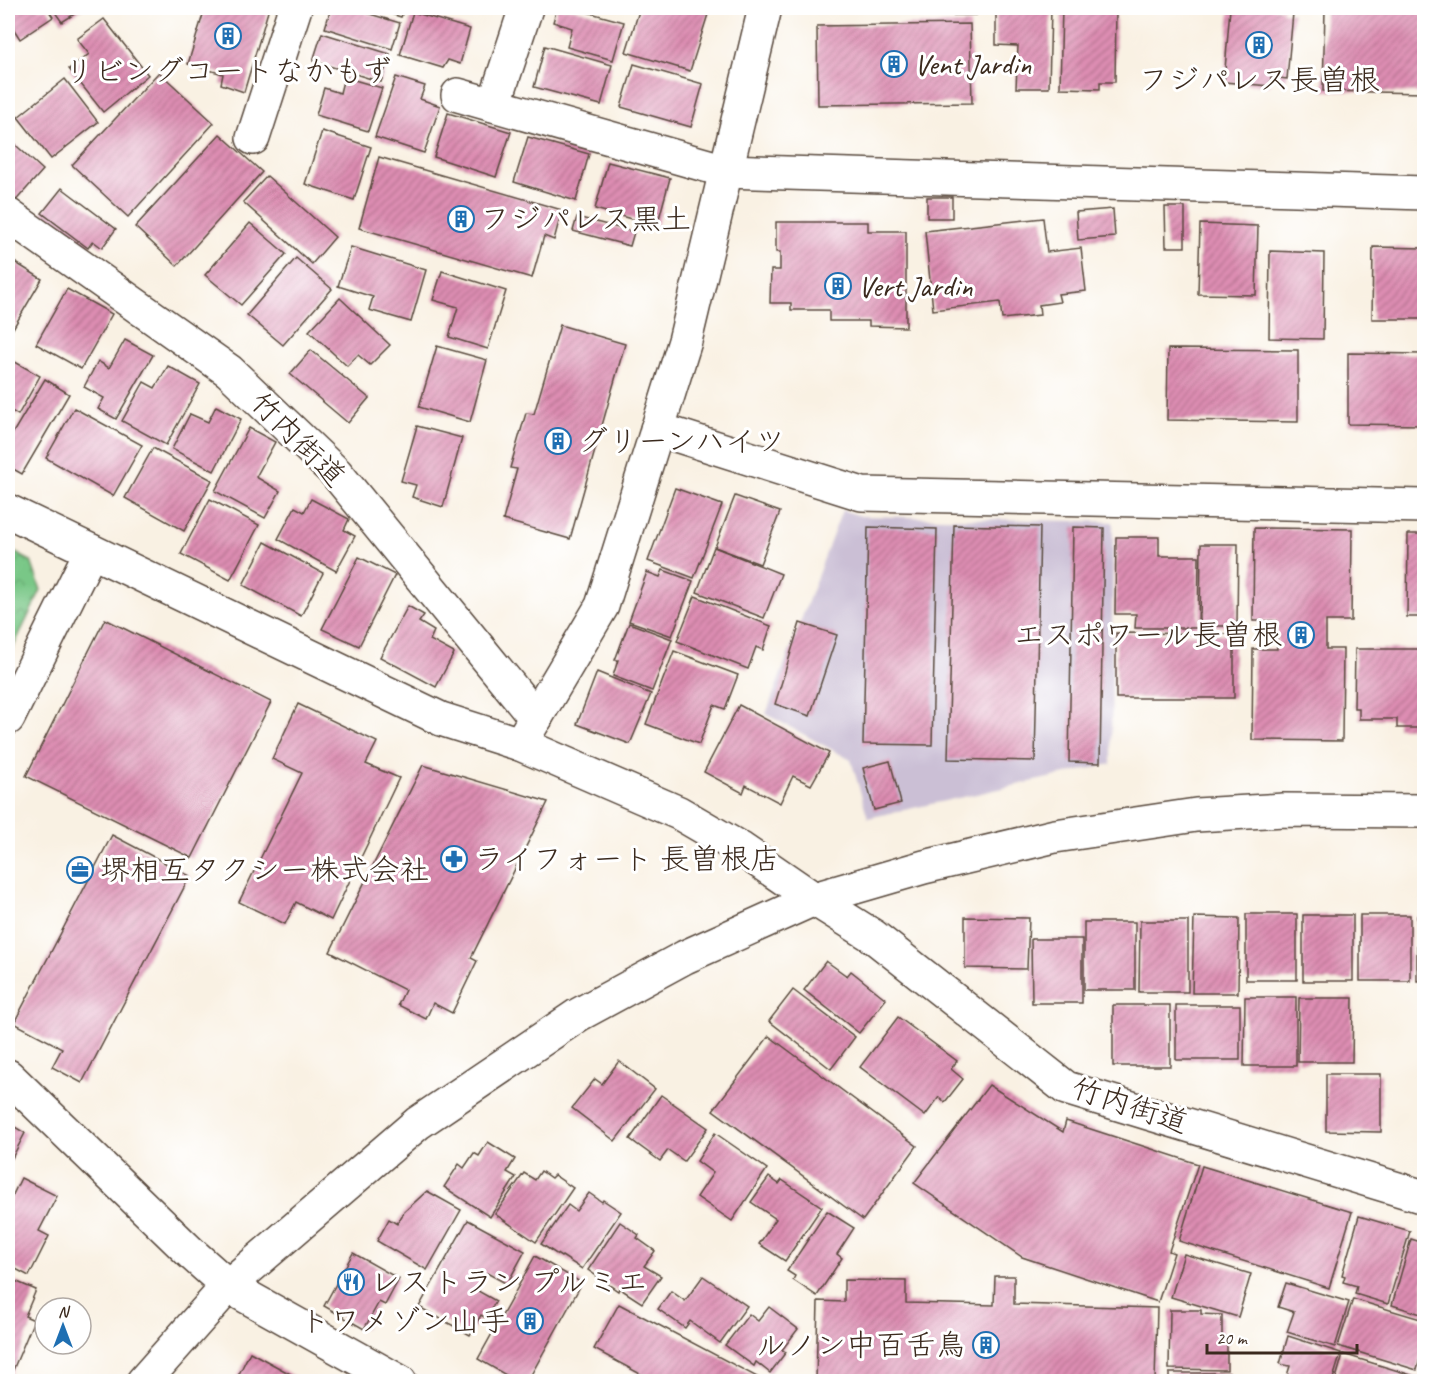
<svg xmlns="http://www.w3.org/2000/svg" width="1432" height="1389" viewBox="0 0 1432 1389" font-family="Caveat,'Klee One',sans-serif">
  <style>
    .industrial { fill: #cbbfd5 }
    .park { fill: url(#park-crowns); stroke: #5a7852; stroke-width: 1.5 }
    .building { fill: url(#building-hatch) }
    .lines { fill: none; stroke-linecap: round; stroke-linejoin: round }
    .minor-casing { stroke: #58483c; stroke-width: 36 }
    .minor { stroke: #fff; stroke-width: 33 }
    .labels { text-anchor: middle; stroke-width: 6; stroke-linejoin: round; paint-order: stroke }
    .poi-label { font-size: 30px; fill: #3b2a1e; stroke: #fff; text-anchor: start }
    .street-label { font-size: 30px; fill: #3b2a1e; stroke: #fff }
  </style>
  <defs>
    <pattern id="park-crowns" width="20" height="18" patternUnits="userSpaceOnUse" patternTransform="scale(1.5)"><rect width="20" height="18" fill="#79c787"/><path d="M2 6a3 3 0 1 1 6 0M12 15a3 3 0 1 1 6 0" fill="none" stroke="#64a26e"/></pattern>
    <pattern id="building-hatch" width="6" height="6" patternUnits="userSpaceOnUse" patternTransform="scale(1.5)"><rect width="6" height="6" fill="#dd8db2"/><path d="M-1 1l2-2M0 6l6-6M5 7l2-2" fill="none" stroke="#b47390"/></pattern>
  </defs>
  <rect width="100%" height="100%" fill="#fff"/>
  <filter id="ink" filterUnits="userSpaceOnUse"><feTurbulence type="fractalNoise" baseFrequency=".0167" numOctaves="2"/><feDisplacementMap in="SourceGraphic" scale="12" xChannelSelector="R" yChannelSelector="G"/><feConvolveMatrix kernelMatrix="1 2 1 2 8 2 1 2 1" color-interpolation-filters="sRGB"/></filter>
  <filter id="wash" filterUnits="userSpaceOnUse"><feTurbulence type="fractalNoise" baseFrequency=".008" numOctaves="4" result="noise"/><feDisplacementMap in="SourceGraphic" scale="24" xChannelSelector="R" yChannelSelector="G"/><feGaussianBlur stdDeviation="1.35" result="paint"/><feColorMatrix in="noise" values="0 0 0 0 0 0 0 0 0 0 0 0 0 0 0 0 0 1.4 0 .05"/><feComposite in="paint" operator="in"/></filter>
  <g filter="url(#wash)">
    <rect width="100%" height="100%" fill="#f9f1e3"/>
    <!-- industrial -->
    <polygon class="industrial" points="842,510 861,516 1113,522 1111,764 868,818 851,760 766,714"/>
    <!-- park -->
    <polygon class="park" points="8,549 31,561 41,590 8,658"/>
    <g id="blocks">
      <!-- building -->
      <g class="building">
        <polygon points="8,8 47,8 53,17 20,39 8,20"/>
        <polygon points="52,8 84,8 62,22"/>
        <polygon points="205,8 269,8 244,92 221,84 223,74 188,64"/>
        <polygon points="331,8 350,8 400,23 392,49 325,28"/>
        <polygon points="372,8 405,8 401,17"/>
        <polygon points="441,8 469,8 466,15"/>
        <polygon points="557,8 572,8 624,22 613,60 567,47 572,28 553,22"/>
        <polygon points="640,8 710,8 690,71 626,52"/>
        <rect x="916" y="8" width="60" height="7"/>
        <polygon points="996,8 1051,8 1049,88 1016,88 1018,46 996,45"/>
        <polygon points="1062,8 1116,8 1115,82 1100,82 1100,89 1060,88"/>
        <polygon points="1230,8 1283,8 1282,12 1293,13 1287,79 1271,77 1270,86 1224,82"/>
        <polygon points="1325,9 1424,11 1424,93 1323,91"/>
        <polygon points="413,12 470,29 460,64 448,60 443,68 400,55"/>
        <polygon points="104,19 148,75 103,112 69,69 89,54 77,39"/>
        <polygon points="970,24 972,103 818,105 817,26"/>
        <polygon points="322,33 390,54 381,82 313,61"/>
        <polygon points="545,46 612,65 601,105 534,87"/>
        <polygon points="634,64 703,84 691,127 621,107"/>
        <polygon points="159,72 214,123 128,217 72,165"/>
        <polygon points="344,77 382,88 368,131 316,115 324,88 340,93"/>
        <polygon points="396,77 425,86 420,99 440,106 424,153 375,137"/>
        <polygon points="65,79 98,122 51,159 18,117"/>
        <polygon points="448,113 511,132 496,177 434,157"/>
        <polygon points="322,131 371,147 354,200 305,184"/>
        <polygon points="220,134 262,172 177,266 135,227"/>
        <polygon points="528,137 589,154 576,201 514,182"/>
        <polygon points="8,138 43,170 12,205 8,201"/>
        <polygon points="379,157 562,210 554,240 544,236 532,278 359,228"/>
        <polygon points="608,162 670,178 657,226 595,209"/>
        <polygon points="267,176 335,237 312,264 243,202"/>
        <polygon points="62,188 116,229 102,248 93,241 88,248 42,213"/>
        <rect x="927" y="197" width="25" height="21"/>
        <polygon points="1165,207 1185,207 1185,247 1166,247"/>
        <polygon points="1113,209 1115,237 1078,240 1076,212"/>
        <polygon points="577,217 634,232 630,246 573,231"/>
        <polygon points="1043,218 1047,252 1081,248 1086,291 1058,294 1060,302 1039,305 1040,315 1002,319 1000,302 933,310 925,231"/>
        <polygon points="776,222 868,222 868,231 906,231 906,327 869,326 869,321 829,321 829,310 791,310 791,303 770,303 771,270 780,270 780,252 776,252"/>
        <polygon points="250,223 286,254 241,305 205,275"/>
        <polygon points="1200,224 1258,226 1256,295 1198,294"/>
        <polygon points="351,247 426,270 411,322 369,310 373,297 338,286"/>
        <polygon points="1373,247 1424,248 1424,319 1372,319"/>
        <polygon points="1270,251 1324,253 1323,339 1269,338"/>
        <polygon points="8,258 42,279 8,337"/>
        <polygon points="296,258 332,289 283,345 247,315"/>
        <polygon points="442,271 506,291 488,349 449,337 458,307 433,300"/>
        <polygon points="67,289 112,314 81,369 36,344"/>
        <polygon points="340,298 390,345 370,365 358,355 347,366 309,331"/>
        <polygon points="560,325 625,344 570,539 503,520 517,469 510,468 526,413 534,414"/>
        <polygon points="125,340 153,355 116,419 98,409 104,398 84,387 98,361 109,368"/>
        <polygon points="437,346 487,360 470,422 419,407"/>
        <polygon points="1168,349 1298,350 1298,422 1167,420"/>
        <polygon points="311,350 369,398 348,423 290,374"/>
        <polygon points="1348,353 1424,354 1424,425 1348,424"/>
        <polygon points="8,358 40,376 18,415 8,409"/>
        <polygon points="168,366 200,384 166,445 122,421 144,382 155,388"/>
        <polygon points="45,379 69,394 22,474 8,466 8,441"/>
        <polygon points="216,406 241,419 214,471 172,449 190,414 208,422"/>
        <polygon points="74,408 142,445 113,496 46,458"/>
        <polygon points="417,426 462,438 443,507 412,497 416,485 401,481"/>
        <polygon points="249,428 275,442 256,477 280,491 265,518 215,491"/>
        <polygon points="153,448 212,480 184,531 125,498"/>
        <polygon points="675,488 722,505 694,578 648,561"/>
        <polygon points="735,496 780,512 760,564 715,547"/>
        <polygon points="210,499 259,525 230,580 181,554"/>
        <polygon points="311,499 349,519 344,530 355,536 336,571 278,539 295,507 304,512"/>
        <polygon points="954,525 1040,527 1035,761 948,759"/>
        <polygon points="868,527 937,529 932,745 863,744"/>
        <polygon points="1073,527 1104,528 1100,763 1069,762"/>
        <polygon points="1254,528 1352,529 1351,621 1326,621 1326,649 1343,649 1342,741 1252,740 1253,649 1277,649 1277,621 1253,621"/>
        <polygon points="1408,534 1424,534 1424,617 1407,617"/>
        <polygon points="1116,537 1159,537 1159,556 1199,556 1198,628 1135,628 1136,614 1115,614"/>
        <polygon points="265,542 323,573 301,616 243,585"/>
        <polygon points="1201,544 1238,544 1237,626 1200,626"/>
        <polygon points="714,547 781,574 764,618 697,592"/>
        <polygon points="359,557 395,575 359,646 322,629"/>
        <polygon points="663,570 693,581 672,636 629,621 647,572 660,577"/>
        <polygon points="695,596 771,626 763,650 756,647 748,669 677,641"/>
        <polygon points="408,606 424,615 419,622 434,631 430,640 454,653 436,687 380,657"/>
        <polygon points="105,619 271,702 192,858 26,776"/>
        <polygon points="629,623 672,639 652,691 613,676 618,660 615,660"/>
        <polygon points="800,623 837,635 810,716 775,704"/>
        <polygon points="1116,633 1234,634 1234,698 1116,698"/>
        <polygon points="1355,649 1424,649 1424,728 1397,728 1397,719 1359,719 1359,708 1354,708"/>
        <polygon points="674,651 738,675 725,709 714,705 699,744 646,724"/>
        <polygon points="597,672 651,694 630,744 577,724"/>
        <polygon points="298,704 377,742 366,764 399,778 331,920 296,902 285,924 239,902 302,773 272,759"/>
        <polygon points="739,705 829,753 811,785 793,776 780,803 746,785 743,793 704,772"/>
        <polygon points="890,761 901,803 874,810 863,768"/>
        <polygon points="423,765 548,802 471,958 477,961 452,1013 433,1003 426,1019 398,1005 405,990 330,952"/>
        <polygon points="112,835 190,876 82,1083 52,1067 62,1048 14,1023"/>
        <rect x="1246" y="914" width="51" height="66"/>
        <rect x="1303" y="915" width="50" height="66"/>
        <rect x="1360" y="915" width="50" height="66"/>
        <rect x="1417" y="916" width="7" height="65"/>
        <polygon points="965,917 1029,918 1027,969 965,968"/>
        <polygon points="1194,917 1239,918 1238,993 1192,993"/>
        <polygon points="1140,921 1188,921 1188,992 1139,992"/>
        <rect x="1084" y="922" width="51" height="68"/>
        <polygon points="1031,939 1082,939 1082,1003 1032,1003"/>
        <polygon points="826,961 847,976 851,971 886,999 859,1033 804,990"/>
        <polygon points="793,990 855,1037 831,1069 769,1021"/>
        <polygon points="1245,997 1296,997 1296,1066 1244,1066"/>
        <polygon points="1299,998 1353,998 1352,1062 1298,1062"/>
        <rect x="1113" y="1005" width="57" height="61"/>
        <rect x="1176" y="1005" width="64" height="55"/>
        <polygon points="898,1017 957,1061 951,1069 963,1079 945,1102 939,1097 925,1116 860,1067"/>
        <polygon points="769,1036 917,1146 863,1220 713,1110"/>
        <polygon points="619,1061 655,1089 615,1141 572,1108 595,1079 602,1084"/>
        <polygon points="1326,1074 1381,1074 1381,1132 1326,1131"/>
        <polygon points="989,1085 1063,1132 1066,1121 1198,1164 1169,1251 1174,1253 1158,1302 1022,1257 914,1183"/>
        <polygon points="661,1095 708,1128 684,1161 668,1150 660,1161 630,1139"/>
        <polygon points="8,1123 25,1133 10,1162 8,1160"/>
        <polygon points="715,1133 767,1169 732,1221 697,1197 713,1173 697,1161"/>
        <polygon points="488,1142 515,1159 507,1172 516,1177 490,1217 444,1187 459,1164 464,1168 474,1153 479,1156"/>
        <polygon points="1202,1166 1352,1212 1329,1288 1179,1241"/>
        <polygon points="541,1171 551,1178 554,1175 573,1188 536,1242 495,1214 524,1173 535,1180"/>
        <polygon points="769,1177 779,1184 782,1180 822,1207 785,1261 759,1244 776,1219 751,1202"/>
        <polygon points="21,1178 57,1196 39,1231 49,1236 29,1276 8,1265 8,1205"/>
        <polygon points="427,1191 461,1210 427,1270 377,1241 389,1219 397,1224 404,1212"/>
        <polygon points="589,1193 602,1202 603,1200 621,1212 582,1269 562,1256 561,1257 541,1244 568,1205 576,1211"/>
        <polygon points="827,1211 854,1228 837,1254 842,1258 817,1296 793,1280 795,1276 787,1271"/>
        <polygon points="1359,1216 1410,1231 1388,1304 1355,1294 1357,1286 1343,1282 1345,1276 1342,1275"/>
        <polygon points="468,1220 525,1251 507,1284 487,1273 478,1291 496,1301 486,1318 481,1315 470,1335 419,1307"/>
        <polygon points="620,1222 639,1235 637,1238 655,1251 644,1266 661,1276 642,1303 619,1288 618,1291 588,1270"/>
        <polygon points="1411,1239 1424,1243 1424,1315 1392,1305"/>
        <polygon points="353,1253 399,1279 385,1305 379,1302 364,1329 324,1306"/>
        <polygon points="1184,1254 1251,1274 1238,1317 1171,1297"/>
        <polygon points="535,1256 582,1283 527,1382 518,1382 478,1359"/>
        <polygon points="703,1276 747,1306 720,1343 690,1321 685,1328 658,1309 671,1291 685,1301"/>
        <polygon points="995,1276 1014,1276 1014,1304 1157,1308 1155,1382 816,1382 818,1301 844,1302 844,1280 906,1281 906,1303 994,1305"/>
        <polygon points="8,1278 36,1290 25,1316 34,1320 8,1382"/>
        <polygon points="1286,1283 1349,1302 1335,1347 1287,1332 1294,1312 1278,1307"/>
        <polygon points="1353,1299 1424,1320 1424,1343 1417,1370 1338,1346"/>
        <polygon points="619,1304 761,1379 760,1382 655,1382 594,1349"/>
        <polygon points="769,1307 798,1329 782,1350 786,1352 770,1373 756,1362 754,1366 725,1345 749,1314 758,1321"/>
        <polygon points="1170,1310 1201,1310 1201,1314 1222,1315 1222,1339 1227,1339 1227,1370 1169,1369"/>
        <polygon points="1288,1336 1341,1353 1332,1382 1285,1382 1290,1366 1280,1364"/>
        <polygon points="250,1352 305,1382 235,1382"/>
        <polygon points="1343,1354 1418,1377 1417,1382 1335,1382"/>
        <rect x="1169" y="1373" width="60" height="9"/>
      </g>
    </g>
  </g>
  <g filter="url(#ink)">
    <use href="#blocks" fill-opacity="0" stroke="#58483c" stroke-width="1.5"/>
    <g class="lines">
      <defs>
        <g id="minor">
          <polyline points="458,95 726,171 1424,193"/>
          <polyline points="494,105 526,8"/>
          <polyline points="253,138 295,8"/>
          <polyline points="8,215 229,371 336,473 536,718"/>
          <polyline points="657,429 862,494 1424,506"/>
          <polyline points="8,511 441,719 520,744 679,813 741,849 814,899 873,936 1066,1088 1424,1197"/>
          <polyline points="8,718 91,551"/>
          <polyline points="520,744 602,606 685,341 765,8"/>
          <polyline points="8,1076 191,1253 228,1286 400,1382"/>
          <polyline points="143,1382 228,1286 418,1123 578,1015 685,957 814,899 924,867 1055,836 1196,815 1284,810 1424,811"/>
        </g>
      </defs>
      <!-- minor casing -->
      <use href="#minor" class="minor-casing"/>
      <!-- minor -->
      <use href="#minor" class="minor"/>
    </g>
  </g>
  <!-- icons -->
  <defs>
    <symbol id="building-ring" viewBox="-11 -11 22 22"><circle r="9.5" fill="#fff" stroke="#1f6fb2" stroke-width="1.5"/><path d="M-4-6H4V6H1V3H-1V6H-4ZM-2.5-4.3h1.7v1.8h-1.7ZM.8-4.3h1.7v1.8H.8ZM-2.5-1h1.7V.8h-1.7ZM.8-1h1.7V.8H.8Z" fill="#1f6fb2"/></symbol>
    <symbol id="pharmacy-ring" viewBox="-11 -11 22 22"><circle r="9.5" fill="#fff" stroke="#1f6fb2" stroke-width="1.5"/><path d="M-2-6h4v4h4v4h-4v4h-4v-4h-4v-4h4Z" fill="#1f6fb2"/></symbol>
    <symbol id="office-ring" viewBox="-11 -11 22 22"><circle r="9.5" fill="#fff" stroke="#1f6fb2" stroke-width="1.5"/><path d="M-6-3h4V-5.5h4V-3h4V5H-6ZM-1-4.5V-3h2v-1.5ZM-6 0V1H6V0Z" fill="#1f6fb2"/></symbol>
    <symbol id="restaurant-ring" viewBox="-11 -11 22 22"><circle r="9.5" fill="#fff" stroke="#1f6fb2" stroke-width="1.5"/><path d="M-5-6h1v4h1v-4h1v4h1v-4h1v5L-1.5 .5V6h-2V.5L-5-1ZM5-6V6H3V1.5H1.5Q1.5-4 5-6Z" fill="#1f6fb2"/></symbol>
  </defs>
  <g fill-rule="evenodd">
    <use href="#building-ring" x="213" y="21" width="30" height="30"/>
    <use href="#building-ring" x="1244" y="30" width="30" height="30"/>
    <use href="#building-ring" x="879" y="49" width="30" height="30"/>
    <use href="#building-ring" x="446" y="204" width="30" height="30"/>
    <use href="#building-ring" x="823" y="271" width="30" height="30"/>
    <use href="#building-ring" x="543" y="426" width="30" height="30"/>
    <use href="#building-ring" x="1286" y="620" width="30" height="30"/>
    <use href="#pharmacy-ring" x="439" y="844" width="30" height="30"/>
    <use href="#office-ring" x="65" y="855" width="30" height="30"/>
    <use href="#restaurant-ring" x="336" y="1267" width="30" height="30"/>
    <use href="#building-ring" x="515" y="1306" width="30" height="30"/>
    <use href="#building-ring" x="971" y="1330" width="30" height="30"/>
  </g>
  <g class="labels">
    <!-- poi labels -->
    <g class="poi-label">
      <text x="914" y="74">Vent Jardin</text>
      <text x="228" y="81" text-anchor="middle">リビングコートなかもず</text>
      <text x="1259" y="90" text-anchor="middle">フジパレス長曽根</text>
      <text x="480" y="229">フジパレス黒土</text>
      <text x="858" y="296">Vert Jardin</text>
      <text x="578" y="451">グリーンハイツ</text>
      <text x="1282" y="645" text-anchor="end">エスポワール長曽根</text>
      <text x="474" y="869">ライフォート 長曽根店</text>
      <text x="100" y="880">堺相互タクシー株式会社</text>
      <text x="370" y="1292">レストラン プルミエ</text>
      <text x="510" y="1331" text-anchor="end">トワメゾン山手</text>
      <text x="966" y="1355" text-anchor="end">ルノン中百舌鳥</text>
    </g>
    <!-- street labels -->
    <g class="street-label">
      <text transform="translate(298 439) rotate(45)" y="10">竹内街道</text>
      <text transform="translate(1130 1105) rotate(18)" y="10">竹内街道</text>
    </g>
  </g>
  <!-- margin -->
  <rect width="1432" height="1389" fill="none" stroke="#fff" stroke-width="30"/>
  <!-- north arrow -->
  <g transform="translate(63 1326)"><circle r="28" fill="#ffffff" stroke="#b1aaa5" stroke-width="1.5"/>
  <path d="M0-4.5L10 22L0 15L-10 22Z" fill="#1f6fb2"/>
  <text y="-9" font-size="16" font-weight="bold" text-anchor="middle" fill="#3b2a1e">N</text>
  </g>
  <!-- scale -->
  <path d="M1207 1344v9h150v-9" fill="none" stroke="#3b2a1e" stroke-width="3"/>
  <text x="1216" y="1344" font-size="18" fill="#3b2a1e" stroke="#ffffff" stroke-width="4.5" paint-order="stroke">20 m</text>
</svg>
